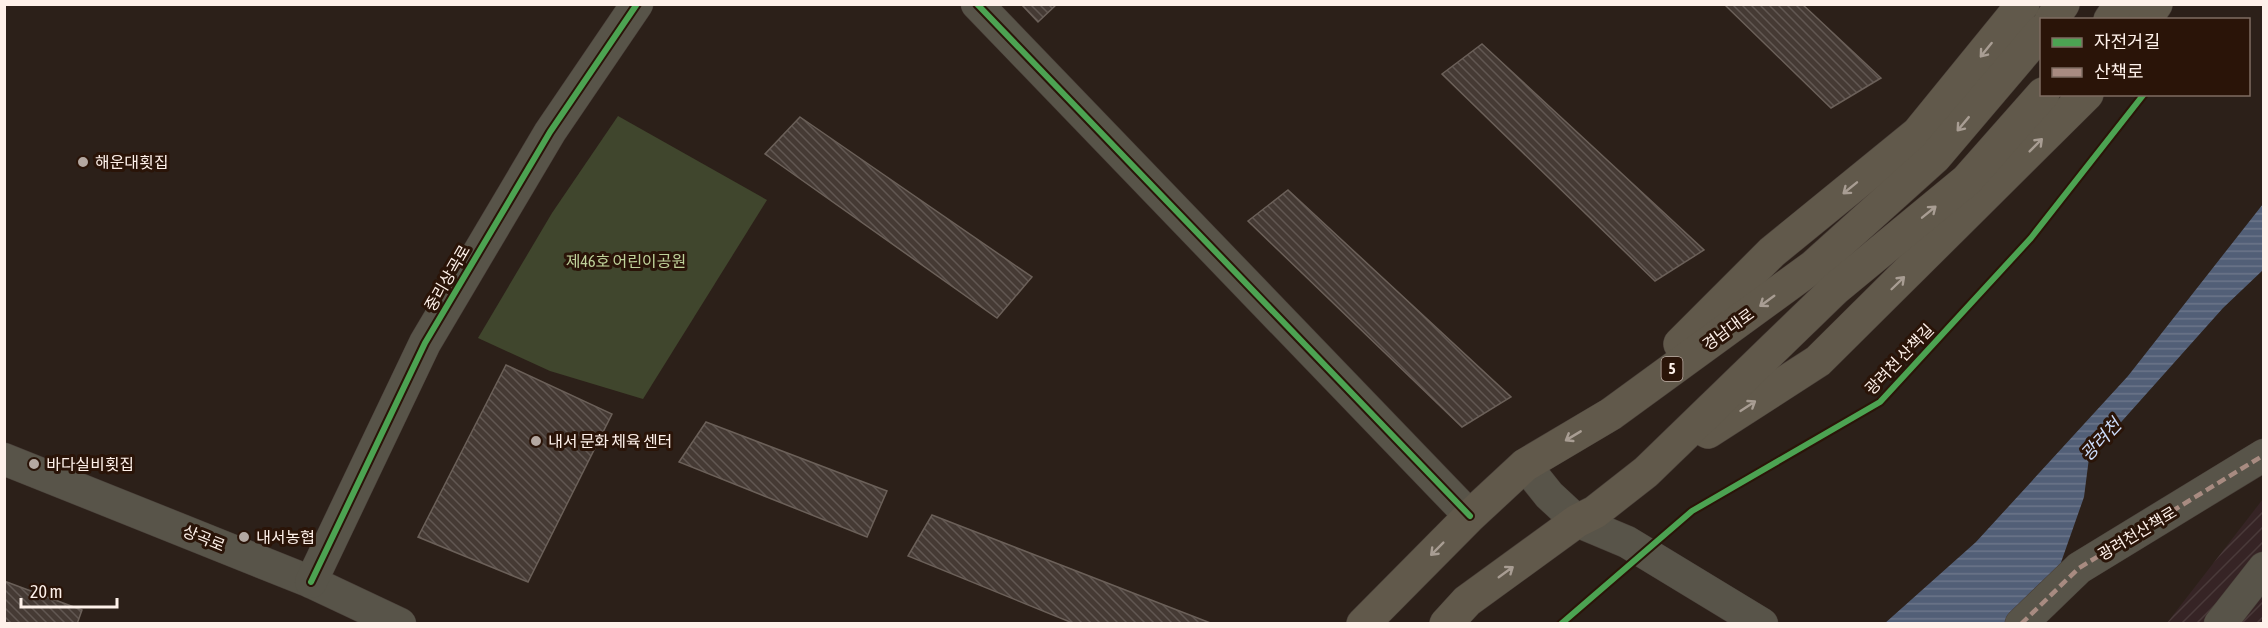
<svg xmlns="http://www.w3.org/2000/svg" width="2268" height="628" viewBox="0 0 2268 628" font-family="'Asap Condensed','Noto Sans KR',sans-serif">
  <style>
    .industrial { fill: url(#industrial-furrows) }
    .park { fill: #40462d }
    .water { fill: url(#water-rules) }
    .building { fill: url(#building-back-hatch); stroke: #6b6059; stroke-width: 1.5 }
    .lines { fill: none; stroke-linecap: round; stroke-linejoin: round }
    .minor-casing { stroke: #483e38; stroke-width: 33 }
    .highway-casing { stroke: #483e38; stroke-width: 34 }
    .minor { stroke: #585449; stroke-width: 32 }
    .highway { stroke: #61594b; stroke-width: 33 }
    .quiet { stroke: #a88b81; stroke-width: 4.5; stroke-dasharray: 9 4.5; stroke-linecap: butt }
    .cycleway-casing { stroke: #2a1408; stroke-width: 10 }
    .cycleway { stroke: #4ca352; stroke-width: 6 }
    .oneway { stroke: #a89d93 }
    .poi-dot { fill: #b4a8a1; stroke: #2a1408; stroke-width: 2 }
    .labels { text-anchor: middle; stroke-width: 6; stroke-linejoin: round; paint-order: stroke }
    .shield { fill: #2a1408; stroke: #beafa6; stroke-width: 1.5 }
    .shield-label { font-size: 15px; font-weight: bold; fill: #fef1ea }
    .poi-label { font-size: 16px; fill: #fef1ea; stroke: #2a1408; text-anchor: start }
    .park-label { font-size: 16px; fill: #bfd29a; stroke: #2a1408 }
    .street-label { font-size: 16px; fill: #fef1ea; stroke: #2a1408 }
    .water-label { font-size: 18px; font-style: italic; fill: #cdddfc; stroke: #2a1408 }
  </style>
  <defs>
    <pattern id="industrial-furrows" width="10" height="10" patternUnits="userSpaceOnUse" patternTransform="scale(1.5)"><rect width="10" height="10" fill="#362425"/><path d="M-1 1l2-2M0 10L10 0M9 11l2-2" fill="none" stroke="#4a3a3a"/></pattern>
    <pattern id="water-rules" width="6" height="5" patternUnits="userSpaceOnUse" patternTransform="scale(1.5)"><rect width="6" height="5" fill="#525f77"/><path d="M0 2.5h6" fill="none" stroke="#6c768a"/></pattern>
    <pattern id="building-back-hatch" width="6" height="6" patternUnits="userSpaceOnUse" patternTransform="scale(1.5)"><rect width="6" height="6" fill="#453a34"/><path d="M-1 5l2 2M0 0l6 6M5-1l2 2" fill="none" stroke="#615752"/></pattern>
  </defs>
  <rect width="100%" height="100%" fill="#2c2019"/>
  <!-- industrial -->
  <polygon class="industrial" points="2263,499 2263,623 2167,623"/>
  <!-- park -->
  <polygon class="park" points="618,116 767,200 643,399 550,371 478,338 552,213"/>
  <!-- water -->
  <polygon class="water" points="2263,204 2263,270 2223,308 2089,458 2084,497 2058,571 2011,623 1884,624 1976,542 2128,376"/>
  <!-- building -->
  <g class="building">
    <polygon points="1021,4 1057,4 1038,22"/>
    <polygon points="1724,4 1802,4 1881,78 1831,108"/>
    <polygon points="1482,44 1704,250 1655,281 1442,74"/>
    <polygon points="800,117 1032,277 997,318 765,154"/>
    <polygon points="1288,190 1511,397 1462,427 1248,221"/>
    <polygon points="506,365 612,414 528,582 418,537"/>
    <polygon points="706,422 887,491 867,537 679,462"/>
    <polygon points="932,515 1213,624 1075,624 908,556"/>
    <polygon points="4,581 82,610 77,624 4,624"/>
  </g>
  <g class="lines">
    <defs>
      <g id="minor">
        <polyline points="977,4 1470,516"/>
        <polyline points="4,459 311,582 400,624"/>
        <polyline points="1525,465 1549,495 1577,521 1627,542 1762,624"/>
        <polyline points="311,582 425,343 550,132 637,4"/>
        <polyline points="2021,624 2079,568 2264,455"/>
        <polyline points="2220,624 2264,568"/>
      </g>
      <g id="highway">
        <polyline points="2051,20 2063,4"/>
        <polyline points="2110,20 2121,4"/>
        <polyline points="2145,20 2156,4"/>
        <polyline points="1680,344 1772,252 1918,133 2023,4"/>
        <polyline points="1708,432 1818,361 2087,94"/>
        <polyline points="1363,624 1470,516 1525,465 1611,414 1814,266 1935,157 2042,31"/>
        <polyline points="1446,624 1467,601 1577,521 1595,512 1646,472 1835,289 1967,180 2043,94"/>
      </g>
    </defs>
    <!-- minor casing -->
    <use href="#minor" class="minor-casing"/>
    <!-- highway casing -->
    <use href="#highway" class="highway-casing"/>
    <!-- minor -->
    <use href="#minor" class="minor"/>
    <!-- highway -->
    <use href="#highway" class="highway"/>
    <!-- quiet -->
    <polyline class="quiet" points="2021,624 2079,568 2264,455"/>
    <defs>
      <g id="cycleway">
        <polyline points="977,4 1470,516"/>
        <polyline points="311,582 425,343 550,132 637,4"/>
        <polyline points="1561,624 1692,511 1880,402 2031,238 2144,94"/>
      </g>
    </defs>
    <!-- cycleway casing -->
    <use href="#cycleway" class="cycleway-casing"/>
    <!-- cycleway -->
    <use href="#cycleway" class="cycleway"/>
  </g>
  <!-- one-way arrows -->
  <defs><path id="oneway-shaft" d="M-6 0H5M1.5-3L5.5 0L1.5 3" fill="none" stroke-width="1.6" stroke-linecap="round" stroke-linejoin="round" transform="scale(1.5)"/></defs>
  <g class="oneway">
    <use href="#oneway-shaft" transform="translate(1986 50) rotate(129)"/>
    <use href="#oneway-shaft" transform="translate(1963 124) rotate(130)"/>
    <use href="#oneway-shaft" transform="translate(2036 145) rotate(-45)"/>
    <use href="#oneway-shaft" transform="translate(1850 188) rotate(141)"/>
    <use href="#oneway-shaft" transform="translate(1929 212) rotate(-39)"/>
    <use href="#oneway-shaft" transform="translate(1898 283) rotate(-44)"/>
    <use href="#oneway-shaft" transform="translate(1767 301) rotate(144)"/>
    <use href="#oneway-shaft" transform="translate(1748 406) rotate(-33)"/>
    <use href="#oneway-shaft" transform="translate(1573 436) rotate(149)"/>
    <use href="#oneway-shaft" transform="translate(1437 549) rotate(135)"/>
    <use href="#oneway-shaft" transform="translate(1506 572) rotate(-36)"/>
  </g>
  <!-- markers -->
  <g class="poi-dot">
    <circle cx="83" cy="162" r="6"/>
    <circle cx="536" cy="441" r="6"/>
    <circle cx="34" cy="464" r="6"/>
    <circle cx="244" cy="537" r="6"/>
  </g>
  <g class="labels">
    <!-- shield labels -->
    <rect class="shield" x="1661.5" y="357" width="21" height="24" rx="4.5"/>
    <g class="shield-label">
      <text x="1672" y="374">5</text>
    </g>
    <!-- poi labels -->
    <g class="poi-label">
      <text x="95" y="168">해운대횟집</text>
      <text x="548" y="447">내서 문화 체육 센터</text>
      <text x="46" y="470">바다실비횟집</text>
      <text x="256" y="543">내서농협</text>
    </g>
    <!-- park labels -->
    <g class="park-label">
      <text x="626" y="267">제46호 어린이공원</text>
    </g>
    <!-- street labels -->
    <g class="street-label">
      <text transform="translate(447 278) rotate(-60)" y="6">중리상곡로</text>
      <text transform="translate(1728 329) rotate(-36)" y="6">경남대로</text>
      <text transform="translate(1899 359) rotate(-46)" y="6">광려천 산책길</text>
      <text transform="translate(2137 533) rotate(-31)" y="6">광려천산책로</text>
      <text transform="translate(204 538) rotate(22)" y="6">상곡로</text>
    </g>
    <!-- water labels -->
    <g class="water-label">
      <text transform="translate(2101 440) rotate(-47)" y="6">광려천</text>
    </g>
  </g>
  <!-- border -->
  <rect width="2268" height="628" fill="none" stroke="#fef1ea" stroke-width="12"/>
  <!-- legend -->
  <rect x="2040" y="18" width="210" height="78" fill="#2a1408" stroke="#7f6c62" stroke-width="1.5"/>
  <rect x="2052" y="38" width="30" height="9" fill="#4ca352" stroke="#7f6c62" stroke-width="1.5"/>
  <text x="2094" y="48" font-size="18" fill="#fef1ea">자전거길</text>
  <rect x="2052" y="68" width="30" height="9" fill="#a88b81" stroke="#7f6c62" stroke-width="1.5"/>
  <text x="2094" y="78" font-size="18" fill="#fef1ea">산책로</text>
  <!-- scale -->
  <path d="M21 598v9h96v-9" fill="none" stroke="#fef1ea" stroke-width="3"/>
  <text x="30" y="598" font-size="18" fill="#fef1ea" stroke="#2a1408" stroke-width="4.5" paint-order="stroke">20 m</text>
</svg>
